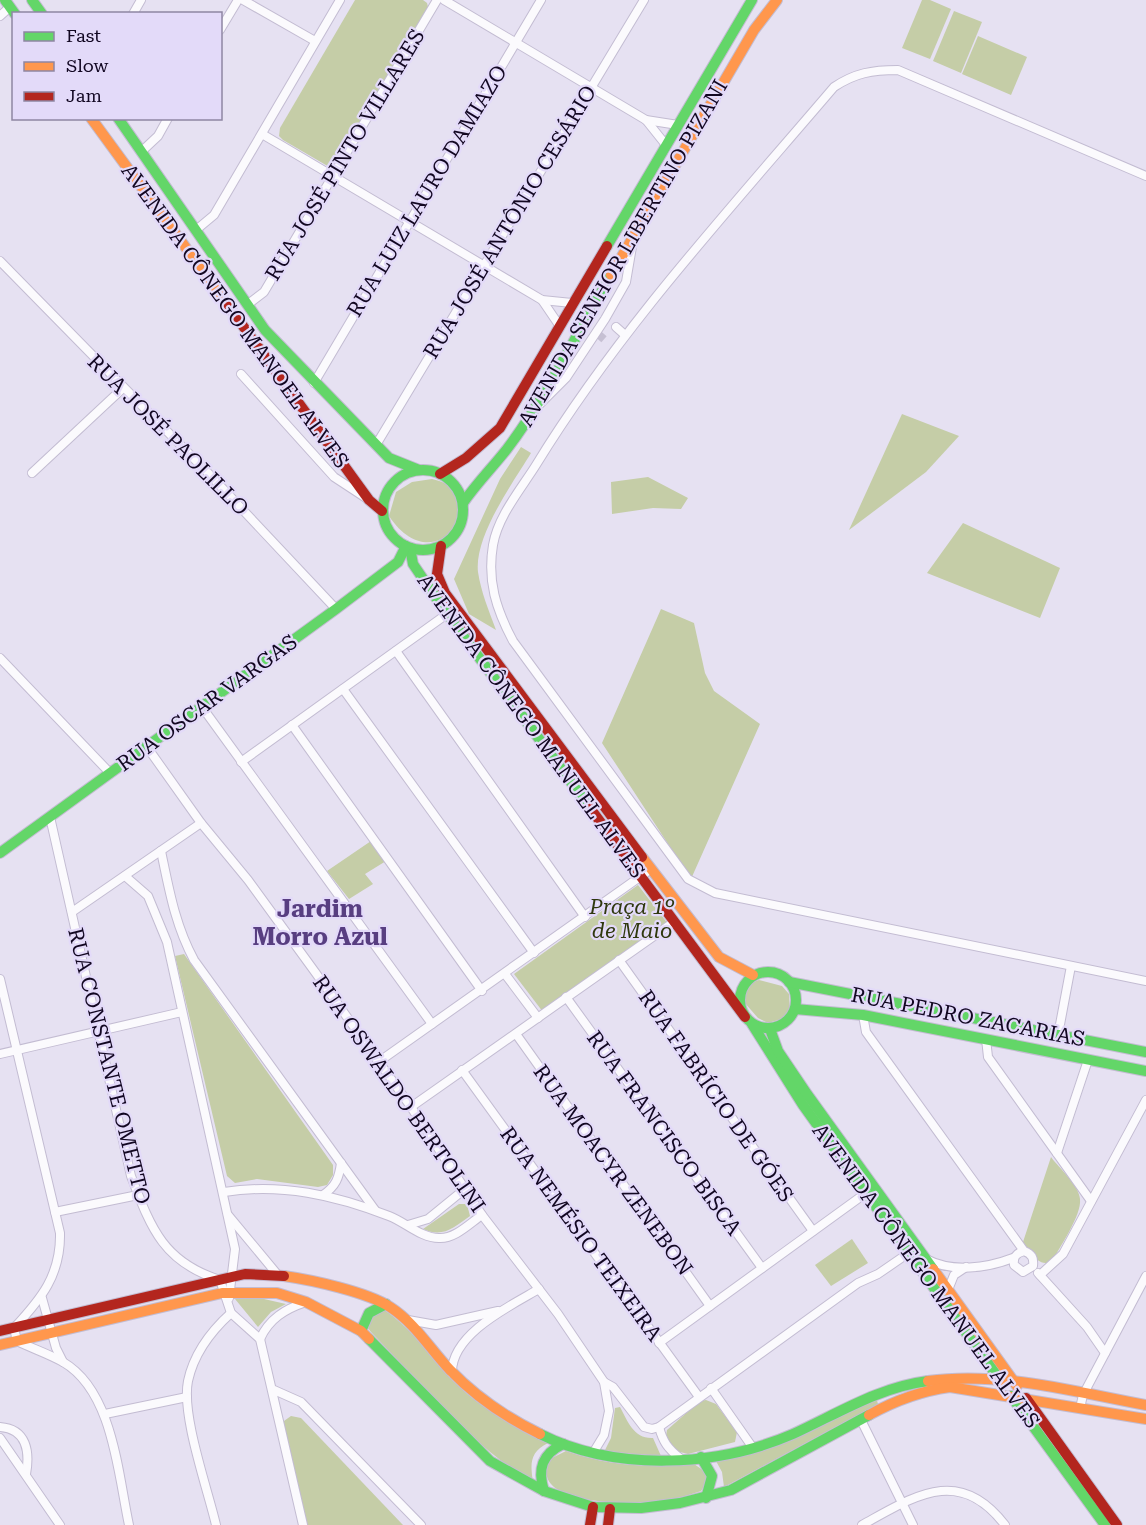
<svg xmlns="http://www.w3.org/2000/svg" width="1146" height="1525" viewBox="0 0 1146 1525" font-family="'Roboto Serif',serif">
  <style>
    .green { fill: #c5cda7 }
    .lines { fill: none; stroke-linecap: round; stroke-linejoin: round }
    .street-tunnel { stroke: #c6c0d3; stroke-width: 8; stroke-dasharray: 8 4; stroke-linecap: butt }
    .street-casing { stroke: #c3bcd2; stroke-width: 10 }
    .fast-casing { stroke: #c3bcd2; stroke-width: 12 }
    .slow-casing { stroke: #c3bcd2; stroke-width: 12 }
    .jam-casing { stroke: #c3bcd2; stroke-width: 12 }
    .street { stroke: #fbfafd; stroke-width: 8 }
    .fast { stroke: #63d668; stroke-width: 10 }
    .slow { stroke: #ff974d; stroke-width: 10 }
    .jam { stroke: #b3261e; stroke-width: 10 }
    .labels { text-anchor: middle; stroke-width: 4.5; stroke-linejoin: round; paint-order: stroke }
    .street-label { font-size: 21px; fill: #120722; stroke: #e3daf9 }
    .park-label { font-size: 21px; font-style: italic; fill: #2f380e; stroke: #e3daf9 }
    .quarter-label { font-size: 24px; font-weight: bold; fill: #583e81; stroke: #e3daf9 }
  </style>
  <rect width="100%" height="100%" fill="#e6e1f2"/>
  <!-- green -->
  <g class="green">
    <polygon points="355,0 423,0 427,3 428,7 334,167 331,168 283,140 279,136 280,128"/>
    <polygon points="922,0 930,0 951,9 930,59 902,48"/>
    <polygon points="954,11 982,22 961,73 933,61"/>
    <polygon points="978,36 1027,57 1011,95 962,74"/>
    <polygon points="902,414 959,436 926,472 849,530"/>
    <path d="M521,447l10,6c-18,30 -57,83 -53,119 3,20 11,39 18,58l-27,-16 -15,-35 46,-100z"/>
    <polygon points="648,477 688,498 681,509 653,508 612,514 611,482"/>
    <path d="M432,479c67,14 4,108 -43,37l7,-24 16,-10z"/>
    <polygon points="963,523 1060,568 1040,618 927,573"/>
    <polygon points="661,609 694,623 705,673 714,691 760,724 691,879 602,743"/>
    <polygon points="371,841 386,861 365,874 373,884 349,899 327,871"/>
    <polygon points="638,885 668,924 543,1012 514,974"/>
    <polygon points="184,954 333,1165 333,1175 327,1185 318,1187 257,1179 235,1183 227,1176 175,956"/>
    <polygon points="759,980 782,986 789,994 790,1012 782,1019 768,1023 758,1018 744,1002 744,991 748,984"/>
    <path d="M1051,1157c8,11 28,28 29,42 2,16 -21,49 -29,64 -15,2 -20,-10 -28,-21z"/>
    <path d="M459,1204h8l3,12c-17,12 -27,22 -47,13z"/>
    <polygon points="852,1239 868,1263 831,1286 815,1265"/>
    <polygon points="235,1299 264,1299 286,1304 271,1312 258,1327"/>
    <path d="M383,1309c26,17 42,41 62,63 29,33 64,52 103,71 -18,9 -18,20 -15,39 -63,-37 -111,-97 -162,-150l-4,-5 2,-13z"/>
    <polygon points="876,1397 878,1404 724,1487 722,1472 716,1461 753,1453"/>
    <polygon points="706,1400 716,1404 737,1432 735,1442 688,1454 672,1450 666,1436 667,1430 700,1401"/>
    <path d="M620,1407c8,15 14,32 33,31l8,18 -57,-4 7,-14 4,-30z"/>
    <polygon points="291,1416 301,1418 403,1525 306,1525 282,1431 284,1421"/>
    <path d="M566,1451c43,15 83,17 128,13l13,9v9l-6,9c-14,5 -30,9 -46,11 -25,2 -129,4 -105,-43z"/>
  </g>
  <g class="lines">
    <!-- street-tunnel -->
    <polyline class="street-tunnel" points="598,334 606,341"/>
    <defs>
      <g id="street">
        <polyline points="243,0 315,41"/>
        <polyline points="444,0 646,120 666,145"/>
        <polyline points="133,14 141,0"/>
        <polyline points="0,16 10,7"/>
        <polyline points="220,30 238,0"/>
        <polyline points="646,120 678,125"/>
        <polyline points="262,134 542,300 572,303"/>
        <polyline points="142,151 158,136 168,118"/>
        <path d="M1146,176l-248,-106c-26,0 -43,3 -64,17 -104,122 -214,241 -298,378 -15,24 -38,51 -43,80 -6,36 3,64 20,96l175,238 27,14 431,88"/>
        <polyline points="196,230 214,215 340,0"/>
        <polyline points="0,261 210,475 336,609"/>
        <polyline points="542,300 559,325"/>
        <polyline points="247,305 264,292 437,0"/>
        <polyline points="616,327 625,335"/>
        <polyline points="241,374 334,477 366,498"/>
        <polyline points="314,383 541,0"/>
        <polyline points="536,408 566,378 605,319 626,282 633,241"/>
        <polyline points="376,445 644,0"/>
        <polyline points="32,473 122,389"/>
        <polyline points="396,651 585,917"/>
        <polyline points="0,658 110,773"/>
        <polyline points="343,689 534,953"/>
        <polyline points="202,707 432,1024"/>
        <polyline points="292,725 482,991"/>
        <polyline points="147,747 201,823 248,880 315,972 411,1107 482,1215 558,1314 604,1382 609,1411 604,1435 593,1453"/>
        <polyline points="241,762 447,614"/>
        <path d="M50,817l81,359c20,52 32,86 89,104l11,33 29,26 43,186"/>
        <path d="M161,851c8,38 14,74 33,109l181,250"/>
        <polyline points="125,876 148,896 167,942 235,1249 229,1298"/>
        <polyline points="72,912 201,823"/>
        <polyline points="619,960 813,1231"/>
        <polyline points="505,974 538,1018"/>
        <path d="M0,979l60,254c1,42 -19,66 -46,95l3,13c14,7 32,13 46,21 50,29 55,112 66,163"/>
        <polyline points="566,997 762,1268"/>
        <path d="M863,1015l3,17 158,219c8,3 10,7 9,15l-10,6 -9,-7c-1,-8 2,-12 10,-14"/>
        <polyline points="516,1034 710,1306"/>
        <polyline points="1058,1035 1071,966"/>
        <polyline points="986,1039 988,1057 1091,1201"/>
        <polyline points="0,1054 182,1012"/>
        <polyline points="377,1063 651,869"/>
        <polyline points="462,1070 699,1397"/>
        <polyline points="411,1107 674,922"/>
        <polyline points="1057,1153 1088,1060"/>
        <path d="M224,1192c57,-9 111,3 165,24 16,6 32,22 50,22 16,1 31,-15 43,-23"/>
        <path d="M323,1195c13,-9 16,-17 18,-32"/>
        <polyline points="55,1212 138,1195"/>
        <polyline points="228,1215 277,1274"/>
        <polyline points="408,1225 428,1219 466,1188"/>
        <path d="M926,1259c26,14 61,9 87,-1"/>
        <polyline points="1038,1273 1087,1327 1105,1353"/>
        <polyline points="1040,1275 1063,1254 1146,1100"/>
        <polyline points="948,1290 954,1275 966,1267"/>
        <polyline points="42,1298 56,1348 63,1362"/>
        <polyline points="408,1320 436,1325 498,1311"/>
        <path d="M260,1339c9,-20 25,-30 46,-37"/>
        <polyline points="659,1343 870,1190"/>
        <path d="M452,1373c-1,-39 58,-67 87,-84"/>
        <polyline points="604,1382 613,1387 644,1427 652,1429 659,1427 858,1283 878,1274 910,1252"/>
        <polyline points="711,1388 753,1448"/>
        <polyline points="274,1390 301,1402 421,1525"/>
        <polyline points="1080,1408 1083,1395 1146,1276"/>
        <polyline points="105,1414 187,1397"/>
        <polyline points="861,1420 913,1525"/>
        <path d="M0,1427c27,2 30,25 26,47"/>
        <path d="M659,1427c4,15 9,22 21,31"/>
        <polyline points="0,1438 60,1525"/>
        <path d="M216,1525c-8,-35 -35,-110 -28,-144 6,-28 22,-49 43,-68"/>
        <path d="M862,1525c53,-29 97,-60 143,0"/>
      </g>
      <g id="fast">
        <polyline points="5,0 15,14"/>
        <polyline points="32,0 42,14"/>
        <polyline points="118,118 265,330 389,458 419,470"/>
        <polyline points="607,246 752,0"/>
        <circle cx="423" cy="510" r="40"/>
        <path d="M463,503c13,-19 29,-35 44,-54 40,-53 70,-116 104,-174"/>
        <polyline points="410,548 413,564 447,614 590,808"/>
        <polyline points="0,853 336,609 398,562 406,546"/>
        <circle cx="768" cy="1000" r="28"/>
        <polyline points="789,982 1146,1052"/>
        <polyline points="795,1009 863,1015 1146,1071"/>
        <polyline points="752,1024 803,1105 1002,1383"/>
        <polyline points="770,1029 778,1051 807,1094 933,1269"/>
        <polyline points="361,1331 369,1313 386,1304"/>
        <polyline points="369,1339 490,1461 544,1491 593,1507 641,1508 680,1503 731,1490 869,1415"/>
        <polyline points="1011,1396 1105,1525"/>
        <path d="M540,1434c76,38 177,33 253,0 44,-20 86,-47 135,-53"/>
        <polyline points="701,1457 712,1476 706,1498"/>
        <path d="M544,1491c-7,-22 -2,-37 19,-47"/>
      </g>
      <g id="slow">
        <polyline points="91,118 227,304"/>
        <polyline points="611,275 754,30 777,0"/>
        <polyline points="642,857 719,957 753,975"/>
        <polyline points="933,1269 1017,1386"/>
        <path d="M284,1276c28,4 83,16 106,31 25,16 40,42 60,63 26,27 57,48 90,64"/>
        <polyline points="0,1345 222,1293 277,1293 306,1302 361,1331 369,1339"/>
        <path d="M928,1381c73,-10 147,11 218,24"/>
        <path d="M869,1415c27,-15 51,-24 81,-28l196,32"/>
      </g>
      <g id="jam">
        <polyline points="227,304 369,500 382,511"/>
        <polyline points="440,474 466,458 500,428 607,246"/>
        <polyline points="441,546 437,574 445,593 642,857"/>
        <polyline points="590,808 745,1017"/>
        <polyline points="0,1331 245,1274 284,1276"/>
        <polyline points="1026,1398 1117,1525"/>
        <polyline points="590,1525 593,1507"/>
        <polyline points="608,1525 610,1509"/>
      </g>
    </defs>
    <!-- street casing -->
    <use href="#street" class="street-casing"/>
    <!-- fast casing -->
    <use href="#fast" class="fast-casing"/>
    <!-- slow casing -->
    <use href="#slow" class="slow-casing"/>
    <!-- jam casing -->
    <use href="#jam" class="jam-casing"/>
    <!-- street -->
    <use href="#street" class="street"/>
    <!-- fast -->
    <use href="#fast" class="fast"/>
    <!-- slow -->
    <use href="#slow" class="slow"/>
    <!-- jam -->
    <use href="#jam" class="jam"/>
  </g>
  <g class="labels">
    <!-- street labels -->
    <g class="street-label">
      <text transform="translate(345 155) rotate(-59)" y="7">RUA JOSÉ PINTO VILLARES</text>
      <text transform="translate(427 191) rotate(-59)" y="7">RUA LUIZ LAURO DAMIAZO</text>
      <text transform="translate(510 222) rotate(-59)" y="7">RUA JOSÉ ANTÔNIO CESÁRIO</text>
      <text transform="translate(623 253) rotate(-60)" y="7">AVENIDA SENHOR LIBERTINO PIZANI</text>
      <text transform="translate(235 316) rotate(54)" y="7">AVENIDA CÔNEGO MANOEL ALVES</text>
      <text transform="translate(168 435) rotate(45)" y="7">RUA JOSÉ PAOLILLO</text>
      <text transform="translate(207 703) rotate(-36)" y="7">RUA OSCAR VARGAS</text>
      <text transform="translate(531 726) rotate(54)" y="7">AVENIDA CÔNEGO MANUEL ALVES</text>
      <text transform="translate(968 1017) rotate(11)" y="7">RUA PEDRO ZACARIAS</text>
      <text transform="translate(109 1066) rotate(76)" y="7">RUA CONSTANTE OMETTO</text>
      <text transform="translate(399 1094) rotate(55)" y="7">RUA OSWALDO BERTOLINI</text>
      <text transform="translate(716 1096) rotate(55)" y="7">RUA FABRÍCIO DE GÓES</text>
      <text transform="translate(664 1133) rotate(54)" y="7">RUA FRANCISCO BISCA</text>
      <text transform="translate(613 1170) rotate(54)" y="7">RUA MOACYR ZENEBON</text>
      <text transform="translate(581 1234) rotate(54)" y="7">RUA NEMÉSIO TEIXEIRA</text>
      <text transform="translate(926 1276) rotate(54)" y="7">AVENIDA CÔNEGO MANUEL ALVES</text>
    </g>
    <!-- park labels -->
    <g class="park-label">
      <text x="632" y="914">Praça 1º<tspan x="632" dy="24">de Maio</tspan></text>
    </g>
    <!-- quarter labels -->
    <g class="quarter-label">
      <text x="320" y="917">Jardim<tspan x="320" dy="28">Morro Azul</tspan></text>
    </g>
  </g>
  <!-- legend -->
  <rect x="12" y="12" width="210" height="108" fill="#e3daf9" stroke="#8f86a3" stroke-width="1.5"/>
  <rect x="24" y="32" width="30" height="9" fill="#63d668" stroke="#8f86a3" stroke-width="1.5"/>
  <text x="66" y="42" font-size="18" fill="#120722">Fast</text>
  <rect x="24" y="62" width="30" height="9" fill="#ff974d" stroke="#8f86a3" stroke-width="1.5"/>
  <text x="66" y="72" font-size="18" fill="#120722">Slow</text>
  <rect x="24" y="92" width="30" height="9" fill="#b3261e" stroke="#8f86a3" stroke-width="1.5"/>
  <text x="66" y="102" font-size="18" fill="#120722">Jam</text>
</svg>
